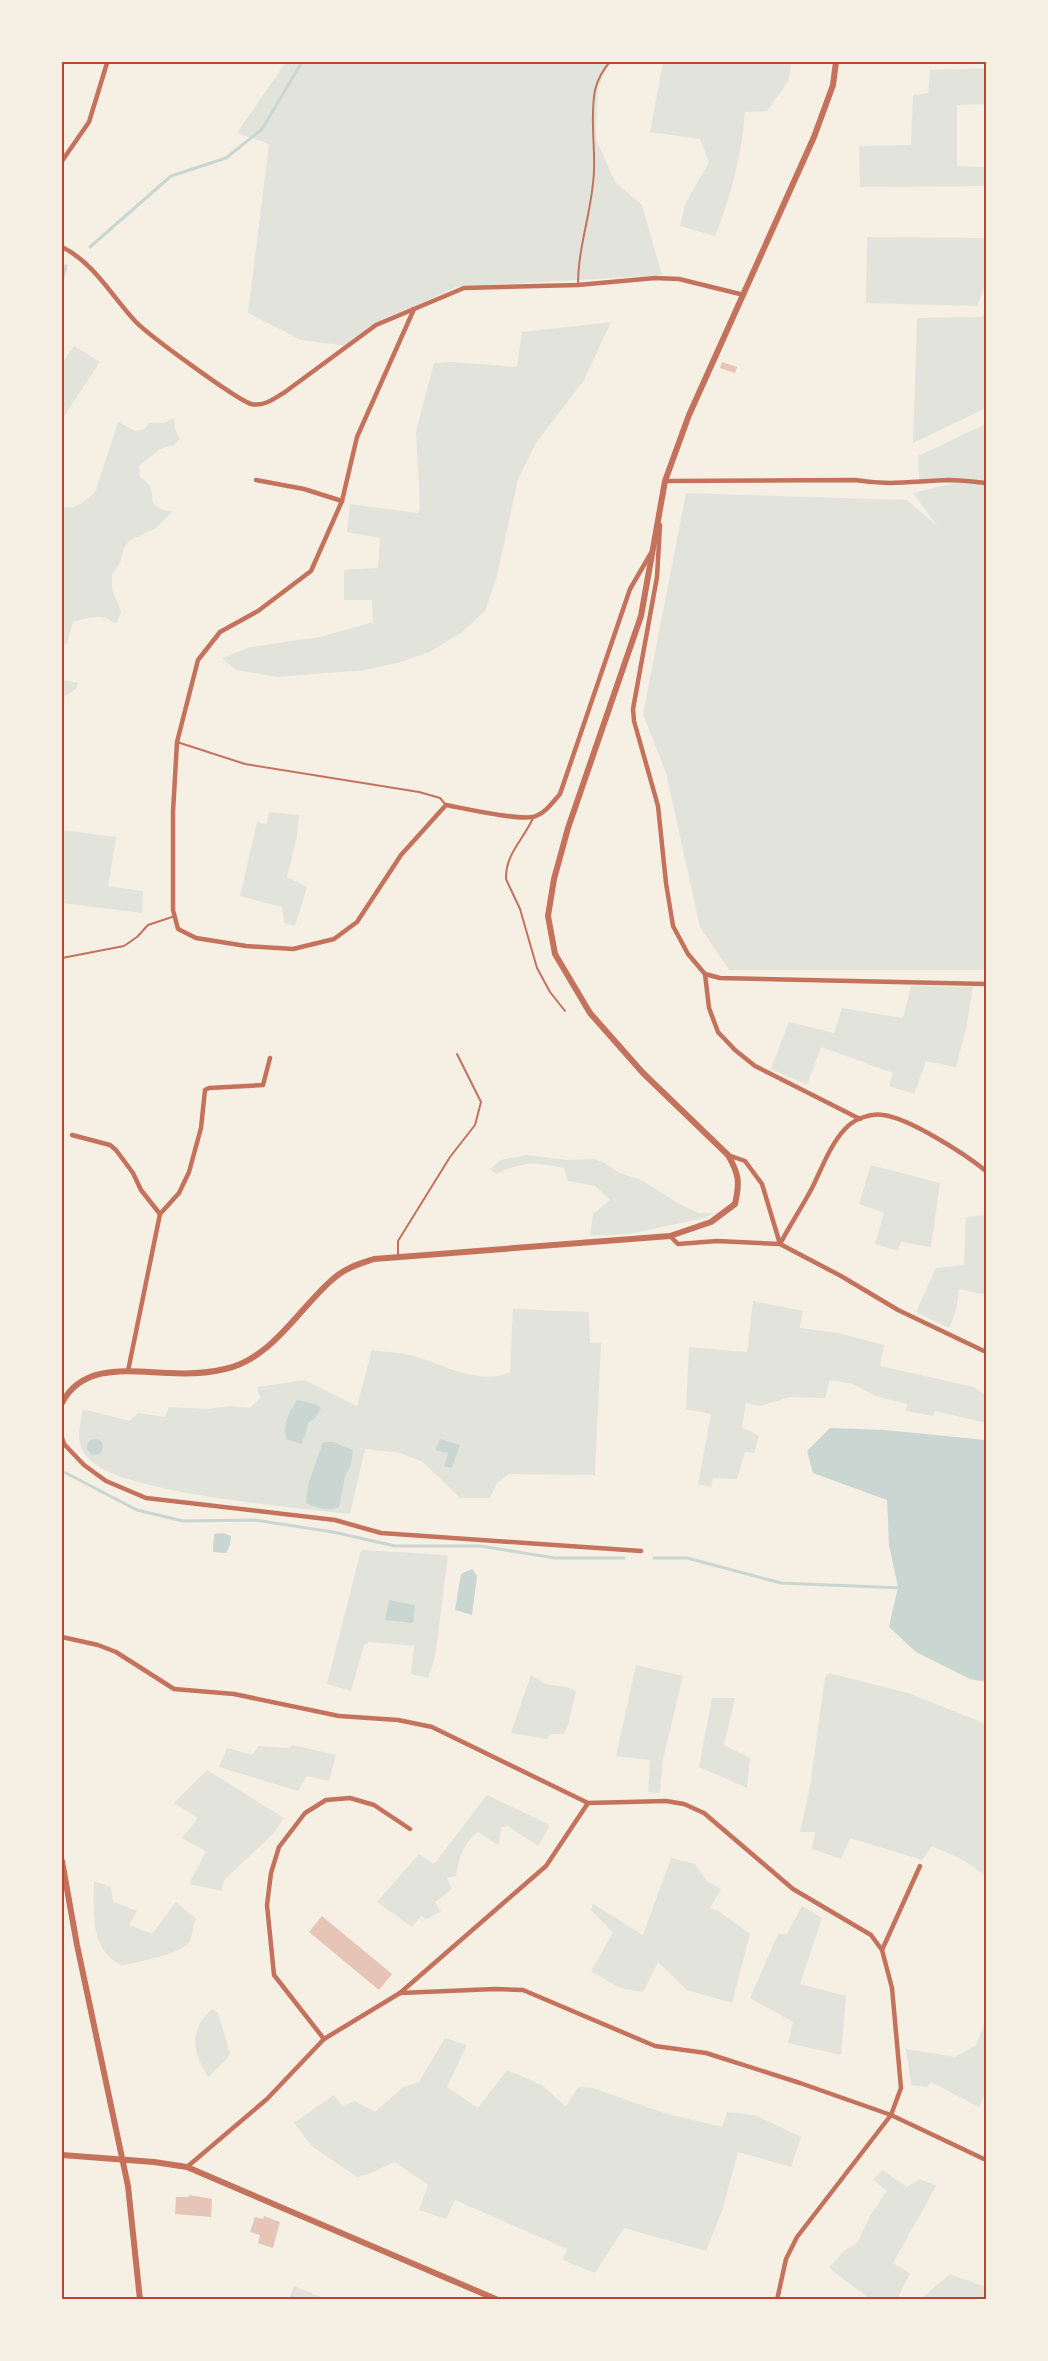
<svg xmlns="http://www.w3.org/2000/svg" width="1048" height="2361" viewBox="0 0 1048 2361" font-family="Lato,sans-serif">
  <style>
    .green { fill: #e2e4dc }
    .water { fill: #c9d6d2 }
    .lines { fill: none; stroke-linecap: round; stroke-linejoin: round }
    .stream { stroke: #c9d6d2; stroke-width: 3 }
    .building { fill: #e6c5b7 }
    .service { stroke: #c5725c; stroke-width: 2 }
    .minor { stroke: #c5725c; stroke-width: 4.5 }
    .tertiary { stroke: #c5725c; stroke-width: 6 }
    .neatline { fill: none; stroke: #b5482f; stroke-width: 2 }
  </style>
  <rect width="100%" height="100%" fill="#f6efe4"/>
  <!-- green -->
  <g class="green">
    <polygon points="286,62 609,62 598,89 596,139 615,182 642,205 662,275 456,287 376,325 347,346 301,340 248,313 269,144 237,133"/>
    <path d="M663,62h128l-2,18 -22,31 -22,1c-3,42 -14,84 -30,124l-35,-10 5,-22 24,-42 -9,-23 -50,-7z"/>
    <polygon points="986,68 986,104 957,105 957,166 986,167 986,186 860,187 859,146 911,145 913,95 928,93 930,70"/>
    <polygon points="867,237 986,238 986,284 977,306 866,303"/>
    <polygon points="986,311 986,419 984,409 913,443 917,318 982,317"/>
    <polygon points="611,322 584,380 536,443 518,479 497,576 485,611 461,633 429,652 401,662 365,670 278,677 236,670 222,658 250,647 320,637 373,622 372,600 344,600 344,570 378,568 380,538 347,532 350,504 418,513 420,507 416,431 434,363 452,362 517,367 522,332"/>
    <polygon points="74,346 100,362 62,419 62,364"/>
    <path d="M174,418l1,11 5,10 -6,6 -14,4 -21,17 1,11c3,2 6,4 8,7 11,15 -7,20 24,28l-16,16 -27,13 -5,7 -4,15 -8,12v15l9,21 -4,12c-3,0 -6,-2 -9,-4 -10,-5 -24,0 -35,3l-6,21 -5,4v-140c13,3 26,-6 34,-17l22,-68 17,9 9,-2 6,-6h13z"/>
    <polygon points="986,424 986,970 729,970 700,927 666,773 643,714 686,493 907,500 938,527 913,493 958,482 919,480 918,456"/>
    <polygon points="62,680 78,683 76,689 65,696 62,720"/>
    <polygon points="269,812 299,815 297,837 287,877 307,887 295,926 284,923 282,907 240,896 257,822 267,824"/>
    <polygon points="62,830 116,837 108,886 143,891 142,913 62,903"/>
    <polygon points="911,986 973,987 966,1029 956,1067 926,1061 914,1094 889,1086 893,1073 821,1047 807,1085 771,1069 789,1022 834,1033 842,1008 903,1018"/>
    <path d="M526,1155l41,5 27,-1 11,4 13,9 25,9 35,22 20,10h17l-11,5 -75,16 -39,2 3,-22 17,-14 -15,-14 -27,-5 -4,-13c-31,-6 -38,-7 -68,6l-6,-5 11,-9z"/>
    <polygon points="871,1165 940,1183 931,1247 901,1242 898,1251 875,1244 884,1213 859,1204"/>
    <polygon points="986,1215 986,1295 959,1289 956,1311 949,1328 916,1312 936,1268 964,1265 966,1217"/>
    <polygon points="753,1301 803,1311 800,1328 838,1333 884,1345 880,1366 974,1387 986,1395 986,1423 935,1411 933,1416 906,1411 907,1404 875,1396 853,1384 830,1380 825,1398 790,1397 760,1406 746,1403 742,1427 759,1436 754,1453 745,1452 737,1479 713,1478 711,1487 698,1484 711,1414 686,1409 689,1347 747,1352"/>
    <path d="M513,1309l76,3 1,31h11l-6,132 -86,-1 -12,9 -7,15h-30l-37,-36 -23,-9 -35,-4 -15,65c-52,-6 -226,-21 -259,-53 -17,-16 -12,-32 -8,-52l47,12 8,-8 27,4 4,-10 39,2 22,-3 20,2 10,-10 -3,-11 48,-7 52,26 15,-56c12,2 25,2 38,5 29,7 69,32 100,17z"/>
    <polygon points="361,1550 448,1555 435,1658 428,1678 411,1674 414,1646 369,1642 364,1645 351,1691 327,1684"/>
    <polygon points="636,1665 683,1676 663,1759 660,1793 648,1792 650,1760 616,1756"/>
    <polygon points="829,1673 908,1693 986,1724 985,1875 963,1860 932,1846 922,1860 850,1838 841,1859 812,1849 815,1832 800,1832 810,1786 825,1677"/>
    <polygon points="531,1675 545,1684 566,1687 576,1691 568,1725 564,1734 550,1734 547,1739 511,1733"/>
    <polygon points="712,1698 735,1698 724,1745 750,1758 747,1788 699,1767"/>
    <polygon points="293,1745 336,1755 329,1781 307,1776 298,1791 219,1767 227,1748 252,1755 259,1746 289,1748"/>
    <polygon points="207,1770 284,1818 274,1833 224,1880 222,1891 189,1884 206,1851 182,1838 198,1818 174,1803"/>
    <path d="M487,1795l63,30 -12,21 -30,-20 -7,1 -2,19 -21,-14c-15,11 -19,27 -22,44l-9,2 5,11 -17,13 6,10 -15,7 -5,-3 -9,11 -35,-25 42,-48 15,10z"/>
    <polygon points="671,1858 695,1864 707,1881 721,1889 710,1908 717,1910 750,1934 732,2003 687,1990 658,1962 643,1992 620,1988 591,1971 613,1933 591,1910 593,1904 643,1935"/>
    <path d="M94,1881l17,6 2,15 24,9 -8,14 23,9 24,-32 20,17c-4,7 -3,17 -7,23 -8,13 -51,19 -67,24 -33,-17 -28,-53 -28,-85z"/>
    <polygon points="802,1906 822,1918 800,1984 846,1996 841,2055 788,2043 793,2022 750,1998 778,1934 787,1934"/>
    <path d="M212,2009l6,4 12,40 -2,5 -20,19c-16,-27 -20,-45 4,-68z"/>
    <polygon points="986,2020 986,2093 979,2107 931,2082 927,2087 911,2085 906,2049 955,2057 976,2045"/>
    <polygon points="445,2038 467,2045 447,2087 478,2108 507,2070 542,2085 566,2107 578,2087 593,2088 667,2114 722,2127 727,2112 755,2115 801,2137 791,2167 738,2152 722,2211 706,2251 624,2228 595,2273 563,2260 567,2249 455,2200 446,2219 419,2210 428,2185 395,2162 369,2174 357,2177 313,2147 294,2123 334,2095 343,2107 354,2101 375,2112 403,2087 419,2082"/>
    <polygon points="882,2170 907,2187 920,2179 936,2186 893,2263 910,2274 897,2299 870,2299 829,2268 844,2251 858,2242 870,2216 887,2191 873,2180"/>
    <polygon points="950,2274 986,2287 986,2299 921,2299"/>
    <polygon points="294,2286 326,2299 289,2299"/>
  </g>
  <!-- water -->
  <g class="water">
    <path d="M297,1400l19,4 5,4 -6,10 -7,5 -2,10 -5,11 -15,-5c-3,-16 2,-25 11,-39z"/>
    <polygon points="830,1428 885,1430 986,1440 986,1682 970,1679 916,1652 889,1627 898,1587 889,1545 887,1500 813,1473 807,1451"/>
    <circle cx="95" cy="1447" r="8"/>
    <polygon points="440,1439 460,1445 452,1468 444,1466 448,1453 435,1450"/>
    <path d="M323,1442h11l19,8 -2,15 -6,11 -6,31c-10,5 -23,1 -33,-4l2,-18z"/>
    <polygon points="223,1533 231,1536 230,1545 226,1553 213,1552 214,1534"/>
    <polygon points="472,1569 477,1576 472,1615 455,1610 461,1574"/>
    <polygon points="389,1600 415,1605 413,1623 385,1620"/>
  </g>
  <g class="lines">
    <!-- stream -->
    <g class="stream">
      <polyline points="90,247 171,176 226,158 262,129 302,62"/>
      <polyline points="62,280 66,266"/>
      <polyline points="62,1471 137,1510 183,1521 255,1520 333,1532 395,1546 480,1546 555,1558 624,1558"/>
      <polyline points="654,1558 687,1558 781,1583 901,1588"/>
    </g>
  </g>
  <!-- building -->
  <g class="building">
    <polygon points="722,362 737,367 735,373 720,368"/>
    <polygon points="322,1916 392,1974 379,1990 309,1932"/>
    <polygon points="189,2195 212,2199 211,2217 175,2214 176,2197 189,2197"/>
    <polygon points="264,2216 280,2222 273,2248 258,2243 260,2235 250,2232 255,2217 263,2219"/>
  </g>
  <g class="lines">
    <!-- service -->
    <g class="service">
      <path d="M578,285c0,-41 15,-76 16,-115 1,-27 -4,-54 1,-80 2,-9 8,-21 15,-28"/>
      <polyline points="177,742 245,764 419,792 440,798 446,805"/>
      <path d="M533,818c-9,21 -28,36 -27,61l14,30 17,59 13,24 15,19"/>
      <polyline points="62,958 124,946 137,937 148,925 175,916"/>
      <polyline points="398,1255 398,1241 450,1157 475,1125 481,1102 457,1054"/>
    </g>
    <!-- minor -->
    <g class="minor">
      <polyline points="62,161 89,122 107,63"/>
      <path d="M62,247c31,15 50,49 73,74 13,14 101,78 116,83 13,3 24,-6 34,-12l91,-67 88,-37 114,-3 77,-7 24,1 65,16"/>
      <path d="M414,309l-57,128 -15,64 -31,70 -53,40 -38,21 -22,28 -21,82 -4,70v98l5,19 18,9 50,8 47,3 41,-10 23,-17 44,-67 45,-50c17,3 76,17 90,11 10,-4 16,-13 24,-22l70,-205 21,-36"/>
      <polyline points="256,480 304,489 342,501"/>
      <path d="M665,481l190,-1c36,6 59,1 94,0 12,0 25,2 37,3"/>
      <polyline points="660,525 657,577 633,709 634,721 658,806 666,883 673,926 688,954 705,974 709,1008 718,1032 735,1050 755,1066 860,1119"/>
      <polyline points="705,974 720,978 986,984"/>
      <polyline points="72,1135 110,1145 116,1150 133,1173 141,1190 160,1214"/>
      <polyline points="728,1155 745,1161 762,1184 780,1244 841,1276 898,1310 986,1352"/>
      <path d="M670,1236l8,8 39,-3 63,3c10,-19 22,-37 32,-56 10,-20 18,-43 33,-59 9,-10 25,-16 38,-14 26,3 82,39 103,56"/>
      <polyline points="128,1371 160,1214 179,1193 189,1172 201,1128 205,1090 209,1088 263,1085 270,1058"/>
      <polyline points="62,1438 64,1444 84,1465 106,1481 146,1498 335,1520 381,1533 641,1551"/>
      <polyline points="62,1637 98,1645 116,1652 174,1689 234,1694 339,1716 398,1720 432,1727 588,1803 666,1801 684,1804 704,1813 793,1889 871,1935 882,1950 892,1988 901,2088 891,2115 797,2237 786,2259 777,2300"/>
      <polyline points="882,1950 920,1866"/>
      <polyline points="400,1993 546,1866 588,1803"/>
      <polyline points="324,2039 274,1975 267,1905 271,1873 279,1847 305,1813 326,1800 350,1798 374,1805 410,1829"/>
      <polyline points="187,2167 267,2099 324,2039 400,1993 495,1989 523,1990 655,2046 706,2053 800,2083 891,2115 986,2160"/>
    </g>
    <!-- tertiary -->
    <g class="tertiary">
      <path d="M62,1403c21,-41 70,-31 108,-30 17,1 38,0 55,-4 47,-10 74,-61 108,-90 12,-11 26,-15 41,-20l296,-23 41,-14 24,-18c5,-22 4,-30 -7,-49l-85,-82 -53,-60 -35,-59 -7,-38 6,-37 14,-51 73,-212 24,-135 24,-66 125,-278 19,-52 3,-23"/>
      <polyline points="62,1861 77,1945 128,2186 140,2300"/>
      <polyline points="62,2155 154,2162 187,2167 498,2300"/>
    </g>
  </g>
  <!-- border -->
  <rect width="1048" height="2361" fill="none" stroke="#f6efe4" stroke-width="126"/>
  <rect x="63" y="63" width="922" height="2235" class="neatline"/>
</svg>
